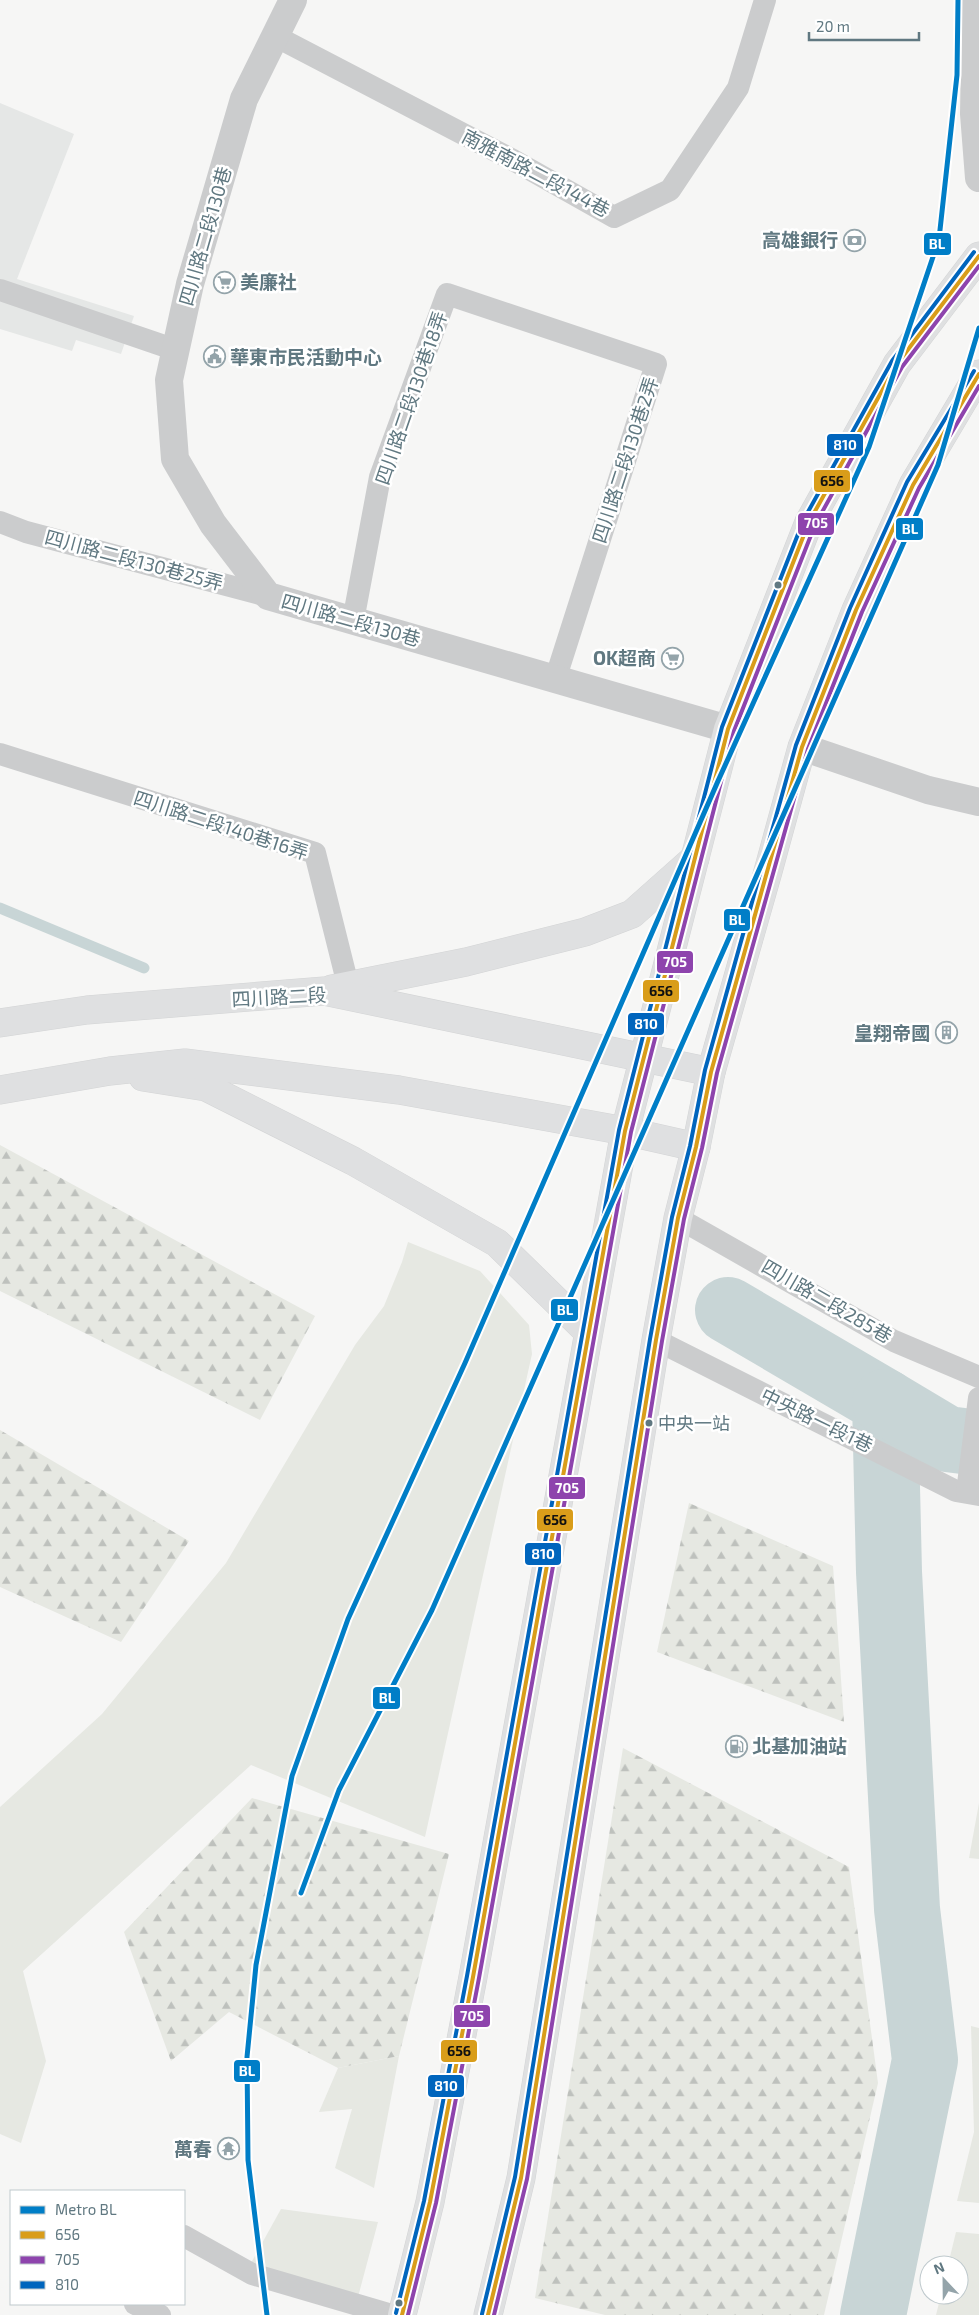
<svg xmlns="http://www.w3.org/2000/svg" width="979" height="2315" viewBox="0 0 979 2315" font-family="'Exo 2','Noto Sans TC',sans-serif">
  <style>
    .built { fill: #e5e7e6 }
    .green { fill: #e6e8e2 }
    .forest { fill: url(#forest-firs) }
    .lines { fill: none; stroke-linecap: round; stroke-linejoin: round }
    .stream { stroke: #c8d5d6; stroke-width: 11 }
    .river { stroke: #c8d5d6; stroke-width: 66 }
    .secondary-casing { stroke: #d3d4d5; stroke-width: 29 }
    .primary-casing { stroke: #d3d4d5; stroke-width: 29 }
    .service { stroke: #cbcccd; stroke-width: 22 }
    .minor { stroke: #cbcccd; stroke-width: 28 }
    .tertiary { stroke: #cbcccd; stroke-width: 28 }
    .secondary { stroke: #dfe0e1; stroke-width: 28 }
    .primary { stroke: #dfe0e1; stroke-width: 28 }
    .bus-1-casing { stroke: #fff; stroke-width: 8 }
    .bus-2-casing { stroke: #fff; stroke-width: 8 }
    .bus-3-casing { stroke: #fff; stroke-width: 8 }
    .bus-1 { stroke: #d99d1a; stroke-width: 4 }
    .bus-2 { stroke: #8e44ad; stroke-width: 4 }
    .bus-3 { stroke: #0065bd; stroke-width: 4 }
    .metro-1-casing { stroke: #fff; stroke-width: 9 }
    .metro-1 { stroke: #007ec7; stroke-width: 5 }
    .bus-dot { fill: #607881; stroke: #fff; stroke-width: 2 }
    .labels { text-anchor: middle; stroke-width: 5; stroke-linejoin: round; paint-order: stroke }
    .bus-label { font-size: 18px; fill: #607881; stroke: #fff; text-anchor: start }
    .street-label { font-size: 19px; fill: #607881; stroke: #fff }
    .poi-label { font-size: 19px; font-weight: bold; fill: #607881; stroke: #fff; text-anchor: end }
    .line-badge { stroke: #fff; stroke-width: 2 }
    .badge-label { font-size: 14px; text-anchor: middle; font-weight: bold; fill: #fff }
    .pale-badge-label { font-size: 14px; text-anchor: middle; font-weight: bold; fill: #111 }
  </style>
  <defs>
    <pattern id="forest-firs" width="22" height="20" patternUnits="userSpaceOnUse" patternTransform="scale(1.25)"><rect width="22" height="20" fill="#e6e8e2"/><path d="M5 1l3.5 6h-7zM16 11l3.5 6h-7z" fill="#bec1bd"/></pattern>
  </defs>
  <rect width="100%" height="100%" fill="#f6f6f5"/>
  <!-- built -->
  <polygon class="built" points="0,103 74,134 17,279 134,316 121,354 76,340 72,351 0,329"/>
  <!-- green -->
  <g class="green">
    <polygon points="408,1242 480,1271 529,1325 532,1354 425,1837 251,1765 23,1971 46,2061 21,2143 0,2134 0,1807 102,1714 226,1563 355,1345 384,1306 402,1262"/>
    <polygon points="979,1803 979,1859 969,1858"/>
    <polygon points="971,2026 979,2028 979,2203 957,2201 974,2132"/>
    <polygon points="399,2056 374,2188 335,2168 352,2109 319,2112 338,2068"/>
    <polygon points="281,2209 378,2222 358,2297 251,2263"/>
    <polygon points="956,2232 979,2234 979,2315 936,2315 941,2295 959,2295 959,2265 948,2265"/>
  </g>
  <!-- forest -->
  <g class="forest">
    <polygon points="0,1145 315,1316 260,1420 0,1291"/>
    <polygon points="0,1430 189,1541 121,1642 0,1587"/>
    <polygon points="689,1503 833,1566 844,1722 657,1652"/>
    <polygon points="623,1748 849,1867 878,2083 824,2315 605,2315 535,2298"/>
    <polygon points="252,1798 449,1854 399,2056 338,2068 229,2012 171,2061 124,1932"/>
  </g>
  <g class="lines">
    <!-- stream -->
    <polyline class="stream" points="0,908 144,968"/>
    <!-- river -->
    <g class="river">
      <polyline points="728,1310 885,1402 889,1572 907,1909 925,2060 873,2315"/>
      <polyline points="885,1402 947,1439 979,1443"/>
    </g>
    <defs>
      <g id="secondary">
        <polyline points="332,989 466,962 585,932 632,914 695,858"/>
        <polyline points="0,1023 87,1010 324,991 711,1072"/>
        <polyline points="143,1077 206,1087 353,1161 497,1243 587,1331"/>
        <polyline points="0,1090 110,1071 185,1063 399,1090 625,1131 696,1147"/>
      </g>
      <g id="primary">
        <polyline points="402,2315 430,2202 473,1977 625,1131 728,729 809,522 897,364 979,256"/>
        <polyline points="488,2315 521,2178 656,1340 678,1218 696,1147 711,1072 767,875 802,747 856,610 913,485 979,374"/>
      </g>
    </defs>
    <!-- secondary casing -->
    <use href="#secondary" class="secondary-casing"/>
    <!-- primary casing -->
    <use href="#primary" class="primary-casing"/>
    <!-- service -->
    <g class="service">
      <polyline points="275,36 513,160 614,217 670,190 738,88 765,0"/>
      <polyline points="0,290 176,350"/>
      <polyline points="0,522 26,532 268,596"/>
      <polyline points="353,621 380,477 447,294 656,364 555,680"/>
      <polyline points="0,754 315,853 348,985"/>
      <polyline points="678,1218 894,1341 979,1377"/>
      <polyline points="656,1340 956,1491 979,1495"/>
      <polyline points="967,1492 979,1398"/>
      <polyline points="184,2236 252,2274 392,2315"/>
      <polyline points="135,2304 160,2315"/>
    </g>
    <!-- minor -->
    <g class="minor">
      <polyline points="293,0 244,99 190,284 169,380 175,459 213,524 268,596 728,729"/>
      <polyline points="802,747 928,790 979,802"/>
    </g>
    <!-- tertiary -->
    <polyline class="tertiary" points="976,0 974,114 979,178"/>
    <!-- secondary -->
    <use href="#secondary" class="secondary"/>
    <!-- primary -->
    <use href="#primary" class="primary"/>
    <defs>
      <g id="bus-1">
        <polyline points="402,2315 430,2202 473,1977 625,1131 728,729 809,522 897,364 979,256"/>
        <polyline points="488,2315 521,2178 656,1340 678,1218 696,1147 711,1072 802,747 856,610 913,485 979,374"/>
      </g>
      <g id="bus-2">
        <polyline points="408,2315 436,2203 479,1978 631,1132 734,731 815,525 902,367 979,266"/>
        <polyline points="494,2315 527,2179 662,1341 684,1219 702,1148 717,1073 808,749 862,612 919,488 979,386"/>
      </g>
      <g id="bus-3">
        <polyline points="396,2313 424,2201 467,1976 619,1130 722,727 804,519 892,361 974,252"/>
        <polyline points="482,2314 515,2177 650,1339 672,1217 690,1146 705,1070 796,745 850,608 907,482 974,371"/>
      </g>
    </defs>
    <!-- bus-1 casing -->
    <use href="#bus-1" class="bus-1-casing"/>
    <!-- bus-2 casing -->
    <use href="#bus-2" class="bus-2-casing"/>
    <!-- bus-3 casing -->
    <use href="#bus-3" class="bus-3-casing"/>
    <!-- bus-1 -->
    <use href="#bus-1" class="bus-1"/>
    <!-- bus-2 -->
    <use href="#bus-2" class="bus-2"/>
    <!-- bus-3 -->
    <use href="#bus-3" class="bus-3"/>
    <defs>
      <g id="metro-1">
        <polyline points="301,1893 339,1790 432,1610 938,465 979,328"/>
        <polyline points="267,2315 248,2160 247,2057 256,1965 292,1776 348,1619 465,1363 718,781 869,447 939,239 957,75 958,0"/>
      </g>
    </defs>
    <!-- metro-1 casing -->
    <use href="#metro-1" class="metro-1-casing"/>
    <!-- metro-1 -->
    <use href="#metro-1" class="metro-1"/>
  </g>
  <!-- icons -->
  <defs>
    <symbol id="bank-ring" viewBox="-11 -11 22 22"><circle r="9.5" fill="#fff" stroke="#94a4aa" stroke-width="1.5"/><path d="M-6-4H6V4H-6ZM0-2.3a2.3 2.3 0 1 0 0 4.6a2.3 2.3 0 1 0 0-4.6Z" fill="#94a4aa"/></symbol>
    <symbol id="supermarket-ring" viewBox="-11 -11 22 22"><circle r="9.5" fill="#fff" stroke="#94a4aa" stroke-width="1.5"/><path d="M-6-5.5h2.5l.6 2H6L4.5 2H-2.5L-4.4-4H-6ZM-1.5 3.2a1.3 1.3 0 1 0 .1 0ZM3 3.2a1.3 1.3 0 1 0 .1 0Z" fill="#94a4aa"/></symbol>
    <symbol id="civic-ring" viewBox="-11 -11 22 22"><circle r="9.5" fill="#fff" stroke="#94a4aa" stroke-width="1.5"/><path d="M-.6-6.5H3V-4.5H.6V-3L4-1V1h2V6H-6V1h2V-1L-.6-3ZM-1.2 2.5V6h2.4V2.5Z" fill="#94a4aa"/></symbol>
    <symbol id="building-ring" viewBox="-11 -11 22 22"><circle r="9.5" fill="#fff" stroke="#94a4aa" stroke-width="1.5"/><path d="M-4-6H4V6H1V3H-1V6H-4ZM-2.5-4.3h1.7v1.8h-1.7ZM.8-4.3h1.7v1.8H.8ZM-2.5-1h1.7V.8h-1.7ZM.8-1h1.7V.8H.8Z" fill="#94a4aa"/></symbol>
    <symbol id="fuel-ring" viewBox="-11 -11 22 22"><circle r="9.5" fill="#fff" stroke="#94a4aa" stroke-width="1.5"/><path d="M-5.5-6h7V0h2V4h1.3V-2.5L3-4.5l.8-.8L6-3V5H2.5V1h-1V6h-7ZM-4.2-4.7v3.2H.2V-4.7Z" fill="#94a4aa"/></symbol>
    <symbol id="temple-ring" viewBox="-11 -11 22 22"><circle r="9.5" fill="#fff" stroke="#94a4aa" stroke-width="1.5"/><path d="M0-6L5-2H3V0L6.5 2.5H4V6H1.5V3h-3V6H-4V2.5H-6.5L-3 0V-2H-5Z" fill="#94a4aa"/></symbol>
  </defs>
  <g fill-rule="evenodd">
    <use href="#bank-ring" x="842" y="228" width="25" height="25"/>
    <use href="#supermarket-ring" x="212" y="270" width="25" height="25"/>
    <use href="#civic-ring" x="202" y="344" width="25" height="25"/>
    <use href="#supermarket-ring" x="660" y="646" width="25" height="25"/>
    <use href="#building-ring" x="934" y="1020" width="25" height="25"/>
    <use href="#fuel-ring" x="724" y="1734" width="25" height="25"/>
    <use href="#temple-ring" x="216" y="2136" width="25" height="25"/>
  </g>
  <!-- markers -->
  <g class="bus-dot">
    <circle cx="778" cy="585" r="4.5"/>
    <circle cx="649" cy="1423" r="4.5"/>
    <circle cx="399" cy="2303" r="4.5"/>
  </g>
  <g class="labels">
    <!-- bus labels -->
    <g class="bus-label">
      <text x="658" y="1430">中央一站</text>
    </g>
    <!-- street labels -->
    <g class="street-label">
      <text transform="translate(536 173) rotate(28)" y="7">南雅南路二段144巷</text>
      <text transform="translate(205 236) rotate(-74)" y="7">四川路二段130巷</text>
      <text transform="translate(411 398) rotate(-71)" y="7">四川路二段130巷18弄</text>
      <text transform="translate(625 460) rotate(-72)" y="7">四川路二段130巷2弄</text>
      <text transform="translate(134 560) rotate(15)" y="7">四川路二段130巷25弄</text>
      <text transform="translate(351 620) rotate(16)" y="7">四川路二段130巷</text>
      <text transform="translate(221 825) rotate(18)" y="7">四川路二段140巷16弄</text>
      <text transform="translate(279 997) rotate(-3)" y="7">四川路二段</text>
      <text transform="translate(827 1301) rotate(30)" y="7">四川路二段285巷</text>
      <text transform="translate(817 1420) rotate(26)" y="7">中央路一段1巷</text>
    </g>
    <!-- poi labels -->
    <g class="poi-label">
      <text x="838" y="247">高雄銀行</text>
      <text x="240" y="289" text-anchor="start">美廉社</text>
      <text x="230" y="364" text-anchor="start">華東市民活動中心</text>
      <text x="656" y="665">OK超商</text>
      <text x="930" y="1040">皇翔帝國</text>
      <text x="752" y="1753" text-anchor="start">北基加油站</text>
      <text x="212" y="2156">萬春</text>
    </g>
  </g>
  <g class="line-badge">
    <rect x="923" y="232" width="29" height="24" rx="5" fill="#007ec7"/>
    <rect x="826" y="433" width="38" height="24" rx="5" fill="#0065bd"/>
    <rect x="813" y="469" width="38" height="24" rx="5" fill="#d99d1a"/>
    <rect x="797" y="512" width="38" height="24" rx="5" fill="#8e44ad"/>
    <rect x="895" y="517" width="29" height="24" rx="5" fill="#007ec7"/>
    <rect x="723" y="908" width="28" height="24" rx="5" fill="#007ec7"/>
    <rect x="656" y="950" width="38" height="24" rx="5" fill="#8e44ad"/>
    <rect x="642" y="979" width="38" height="24" rx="5" fill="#d99d1a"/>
    <rect x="627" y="1012" width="38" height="24" rx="5" fill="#0065bd"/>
    <rect x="550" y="1298" width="29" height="24" rx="5" fill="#007ec7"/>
    <rect x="548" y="1476" width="38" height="24" rx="5" fill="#8e44ad"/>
    <rect x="536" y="1508" width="38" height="24" rx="5" fill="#d99d1a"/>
    <rect x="524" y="1542" width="38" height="24" rx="5" fill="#0065bd"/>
    <rect x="372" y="1686" width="29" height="24" rx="5" fill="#007ec7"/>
    <rect x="453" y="2004" width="38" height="24" rx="5" fill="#8e44ad"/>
    <rect x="440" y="2039" width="38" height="24" rx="5" fill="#d99d1a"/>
    <rect x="233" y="2059" width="28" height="24" rx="5" fill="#007ec7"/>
    <rect x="427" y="2074" width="38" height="24" rx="5" fill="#0065bd"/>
  </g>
  <g class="badge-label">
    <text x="937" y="249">BL</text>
    <text x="845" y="450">810</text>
    <text x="816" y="528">705</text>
    <text x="910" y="534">BL</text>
    <text x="737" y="925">BL</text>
    <text x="675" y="967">705</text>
    <text x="646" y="1029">810</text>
    <text x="565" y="1315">BL</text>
    <text x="567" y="1493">705</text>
    <text x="543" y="1559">810</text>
    <text x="387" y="1703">BL</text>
    <text x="472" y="2021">705</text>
    <text x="247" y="2076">BL</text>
    <text x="446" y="2091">810</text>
  </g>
  <g class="pale-badge-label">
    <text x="832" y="486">656</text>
    <text x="661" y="996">656</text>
    <text x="555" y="1525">656</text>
    <text x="459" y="2056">656</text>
  </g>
  <!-- legend -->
  <rect x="10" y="2190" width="175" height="115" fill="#ffffff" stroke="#bfc9cd"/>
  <rect x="20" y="2206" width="25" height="8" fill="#007ec7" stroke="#bfc9cd"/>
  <text x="55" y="2215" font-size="15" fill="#607881">Metro BL</text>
  <rect x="20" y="2231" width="25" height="8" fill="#d99d1a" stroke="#bfc9cd"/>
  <text x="55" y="2240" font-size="15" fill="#607881">656</text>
  <rect x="20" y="2256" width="25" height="8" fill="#8e44ad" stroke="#bfc9cd"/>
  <text x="55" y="2265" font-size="15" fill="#607881">705</text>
  <rect x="20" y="2281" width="25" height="8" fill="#0065bd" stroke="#bfc9cd"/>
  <text x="55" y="2290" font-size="15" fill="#607881">810</text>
  <!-- north arrow -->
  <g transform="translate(944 2280) rotate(338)"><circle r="24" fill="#ffffff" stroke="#bfc9cd"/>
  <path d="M0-4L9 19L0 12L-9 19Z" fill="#94a4aa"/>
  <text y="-8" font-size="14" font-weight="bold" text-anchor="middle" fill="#607881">N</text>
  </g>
  <!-- scale -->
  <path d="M809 32v8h110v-8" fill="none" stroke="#607881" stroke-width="2.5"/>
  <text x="816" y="32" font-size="15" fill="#607881" stroke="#ffffff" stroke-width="4" paint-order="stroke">20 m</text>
</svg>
